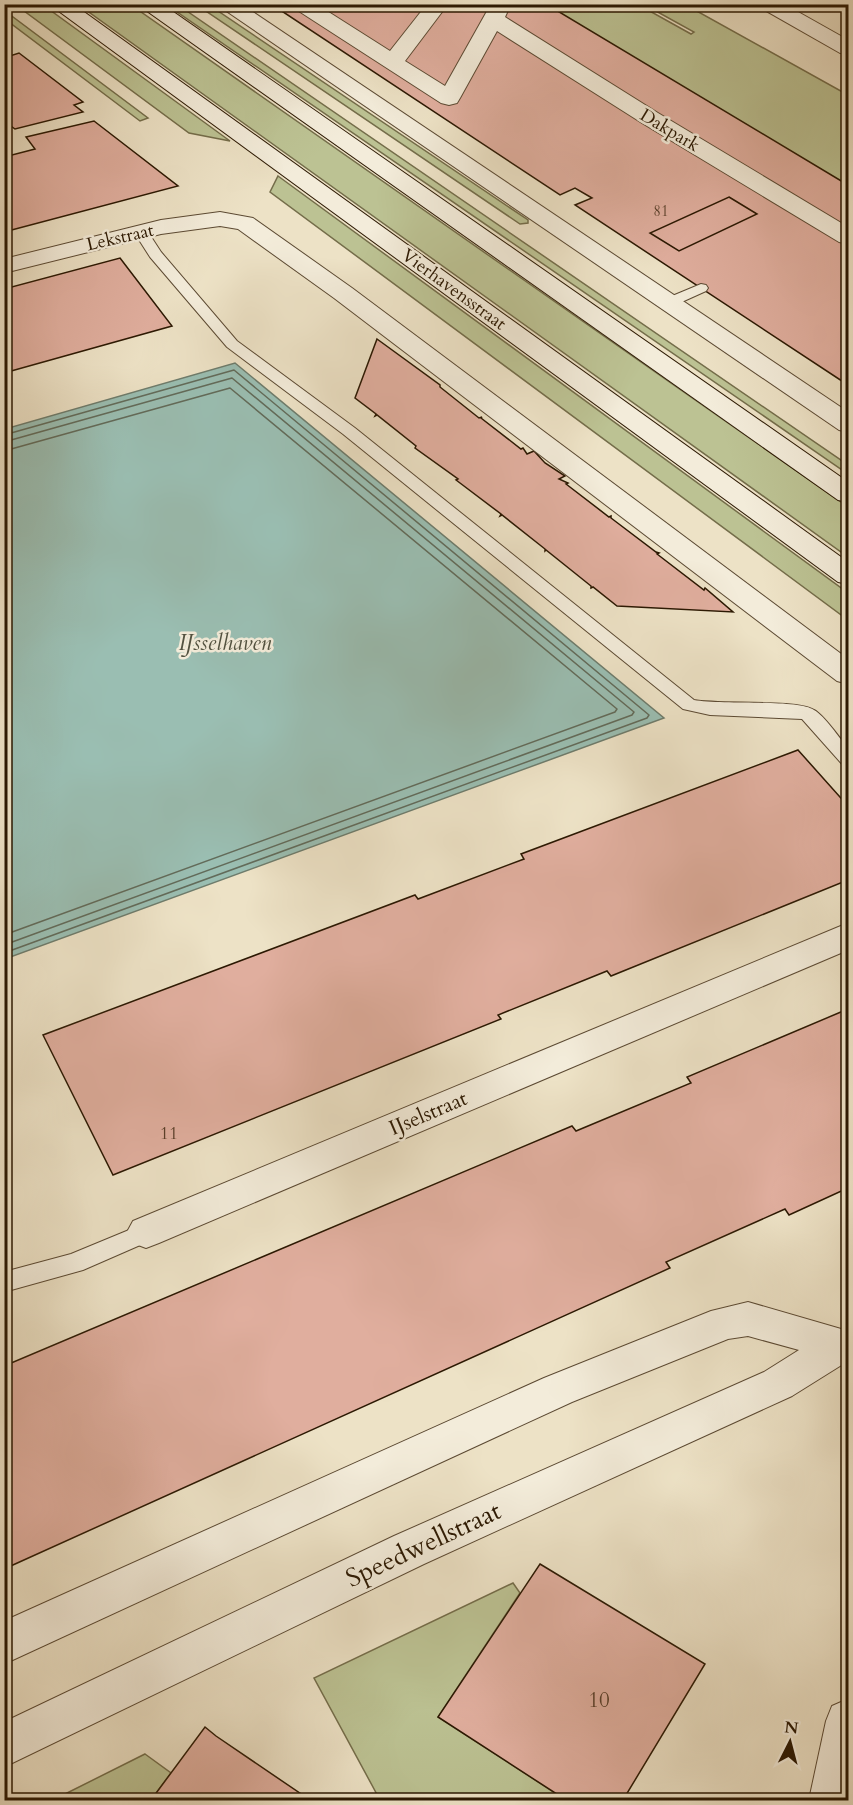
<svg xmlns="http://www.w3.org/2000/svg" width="853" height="1805" viewBox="0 0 853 1805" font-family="Cardo,serif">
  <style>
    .green { fill: #bcc293; stroke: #746d4a; stroke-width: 1.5 }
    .water { fill: #9abeb2; stroke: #6e7c6c; stroke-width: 1.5 }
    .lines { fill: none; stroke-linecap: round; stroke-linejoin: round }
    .shore { stroke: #626b5a; stroke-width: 1.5 }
    .building { fill: #e0ae9e; stroke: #2b1802; stroke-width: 1.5 }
    .lane-casing { stroke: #5c4a33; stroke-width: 2 }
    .street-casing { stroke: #5c4a33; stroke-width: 2 }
    .secondary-casing { stroke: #2b1802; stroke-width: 2 }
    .lane { fill: #f3ecda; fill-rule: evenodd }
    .street { fill: #f3ecda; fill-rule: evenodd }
    .secondary { fill: #f3ecda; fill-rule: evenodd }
    .labels { text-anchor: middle; stroke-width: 5; stroke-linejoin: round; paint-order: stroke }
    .far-number-label { font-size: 15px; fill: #583e29 }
    .far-street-label { font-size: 18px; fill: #2b1802; stroke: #f3ecda }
    .number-label { font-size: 18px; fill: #583e29 }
    .street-label { font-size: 21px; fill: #2b1802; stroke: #f3ecda }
    .near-number-label { font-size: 21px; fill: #583e29 }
    .water-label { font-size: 22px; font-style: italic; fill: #525240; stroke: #f3ecda }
    .near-street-label { font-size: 26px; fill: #2b1802; stroke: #f3ecda }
  </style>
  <rect width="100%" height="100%" fill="#ede2c6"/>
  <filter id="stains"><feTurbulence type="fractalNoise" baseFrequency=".00333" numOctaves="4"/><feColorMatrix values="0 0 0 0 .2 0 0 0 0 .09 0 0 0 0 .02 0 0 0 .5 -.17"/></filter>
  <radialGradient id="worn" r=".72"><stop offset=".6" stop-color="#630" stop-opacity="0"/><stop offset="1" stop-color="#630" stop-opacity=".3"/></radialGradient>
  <!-- green -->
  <g class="green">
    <polygon points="16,5 43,5 230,141 189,133"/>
    <polygon points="79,5 131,5 848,507 848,557"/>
    <polygon points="167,5 178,5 848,465 848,474"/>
    <polygon points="197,5 209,5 528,220 528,223 520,224"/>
    <polygon points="511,5 639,5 691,34 694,32 645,5 686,5 848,95 848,220 723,144"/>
    <polygon points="4,11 5,11 148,118 140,121 5,19"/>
    <polygon points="278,176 848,593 848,620 270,192"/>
    <polygon points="513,1583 520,1593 438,1717 566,1800 380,1800 314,1678"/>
    <polygon points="145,1754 171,1773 151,1800 53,1800"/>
  </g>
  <!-- water -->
  <polygon class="water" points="235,363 664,718 5,959 5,429"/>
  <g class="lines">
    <!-- shore -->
    <g class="shore">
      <polyline points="4,435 234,370 649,715 647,718 4,953"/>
      <polyline points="4,442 232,378 634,712 632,715 4,945"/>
      <polyline points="4,451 230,388 617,709 615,712 4,935"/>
    </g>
  </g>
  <!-- building -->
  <g class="building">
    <polygon points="271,4 546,4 848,185 848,385 575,205 592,198 575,188 560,195"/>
    <polygon points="4,52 10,56 19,53 83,102 74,105 83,112 15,129 4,121"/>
    <polygon points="94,121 178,186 4,232 4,157 35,149 26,137"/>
    <polygon points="729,197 757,214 679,251 650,233"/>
    <polygon points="120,258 172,326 4,373 4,289"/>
    <polygon points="377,339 440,385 440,387 479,418 482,417 481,418 521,449 523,448 527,454 534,451 545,463 565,476 559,479 568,483 566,484 609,517 611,516 611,518 656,552 659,553 657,554 704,590 705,588 733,612 617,606 593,587 591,588 591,586 546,550 545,551 545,549 502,515 500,516 501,514 456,480 458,479 415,448 416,446 377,415 375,416 376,414 355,398"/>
    <polygon points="798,750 848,806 848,880 611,976 607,971 498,1015 501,1019 113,1175 43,1035 415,895 418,899 524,859 521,854"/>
    <polygon points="848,1009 848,1188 789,1215 785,1209 666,1262 670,1268 4,1569 4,1366 572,1126 576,1131 691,1083 687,1077"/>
    <polygon points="540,1564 705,1664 623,1800 566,1800 438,1717"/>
    <polygon points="205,1727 216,1736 310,1800 151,1800"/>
  </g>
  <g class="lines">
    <defs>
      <g id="lane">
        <path d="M141,228l5,1 15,23 76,89 118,87 339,272c26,5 104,-1 120,10 11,6 25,28 34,38v17l-6,-1 -40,-45 -92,-4 -27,-6 -340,-275 -116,-87 -77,-90 -16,-25z"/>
        <polygon points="701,284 706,285 708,288 706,291 675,305 670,306 663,302 665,299"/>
        <polygon points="146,1223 154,1225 157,1232 154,1239 83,1270 4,1292 4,1272 71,1254"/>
      </g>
      <g id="street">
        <polygon points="216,4 241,4 848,412 848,432 839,430"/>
        <polygon points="291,4 316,4 390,51 427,4 448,4 405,61 445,86 491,4 511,4 505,17 658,113 848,227 848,244 839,242 642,123 497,31 460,98 457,103 449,105 441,103 294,8"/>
        <polygon points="758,4 784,4 848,40 848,54 840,53 761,8"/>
        <polygon points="220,212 253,218 352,288 848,659 848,684 837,681 334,298 238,229 220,226 161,234 4,273 4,259 161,220"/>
        <polygon points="848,923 848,950 159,1243 146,1248 133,1243 127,1232 133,1221"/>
        <polygon points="748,1302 848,1331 848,1361 792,1396 424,1564 4,1767 4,1722 394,1536 764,1372 799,1350 748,1336 728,1339 572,1402 4,1664 4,1621 544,1378 711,1311"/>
        <polygon points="848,1699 848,1800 809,1800 826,1721 832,1706"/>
      </g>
      <g id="secondary">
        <polygon points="49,4 73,4 848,562 848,584 838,582"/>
        <polygon points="137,4 162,4 848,482 848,502 838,500"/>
      </g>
    </defs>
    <!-- lane casing -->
    <use href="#lane" class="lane-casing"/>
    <!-- street casing -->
    <use href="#street" class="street-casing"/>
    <!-- secondary casing -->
    <use href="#secondary" class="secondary-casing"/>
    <!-- lane -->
    <use href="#lane" class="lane"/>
    <!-- street -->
    <use href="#street" class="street"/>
    <!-- secondary -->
    <use href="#secondary" class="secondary"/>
  </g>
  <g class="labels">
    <!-- far-number labels -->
    <g class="far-number-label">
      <text x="661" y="216">81</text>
    </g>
    <!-- far-street labels -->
    <g class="far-street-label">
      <text transform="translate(670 130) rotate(31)" y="6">Dakpark</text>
      <text transform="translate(120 237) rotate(-13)" y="6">Lekstraat</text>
      <text transform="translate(454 289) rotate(36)" y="6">Vierhavensstraat</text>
    </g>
    <!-- number labels -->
    <g class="number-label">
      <text x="169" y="1139">11</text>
    </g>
    <!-- street labels -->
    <g class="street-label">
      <text transform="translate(428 1113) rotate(-23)" y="7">IJselstraat</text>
    </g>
    <!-- near-number labels -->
    <g class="near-number-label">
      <text x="599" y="1707">10</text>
    </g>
    <!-- water labels -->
    <g class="water-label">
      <text x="225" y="650">IJsselhaven</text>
    </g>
    <!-- near-street labels -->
    <g class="near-street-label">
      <text transform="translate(423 1544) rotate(-25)" y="9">Speedwellstraat</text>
    </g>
  </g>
  <!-- margin -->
  <rect width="853" height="1805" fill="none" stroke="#ede2c6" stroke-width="24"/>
  <rect x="6" y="6" width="841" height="1793" fill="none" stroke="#2b1802" stroke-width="3"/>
  <rect x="12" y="12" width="829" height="1781" fill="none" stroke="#2b1802" stroke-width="1.5"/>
  <!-- north arrow -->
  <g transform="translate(790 1742) rotate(6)" stroke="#f3ecda" stroke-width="4.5" paint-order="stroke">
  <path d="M0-4.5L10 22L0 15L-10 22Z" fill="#2b1802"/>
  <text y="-9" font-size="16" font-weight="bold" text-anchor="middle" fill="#2b1802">N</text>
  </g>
  <rect width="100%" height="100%" filter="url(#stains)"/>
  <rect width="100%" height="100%" fill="url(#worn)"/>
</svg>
